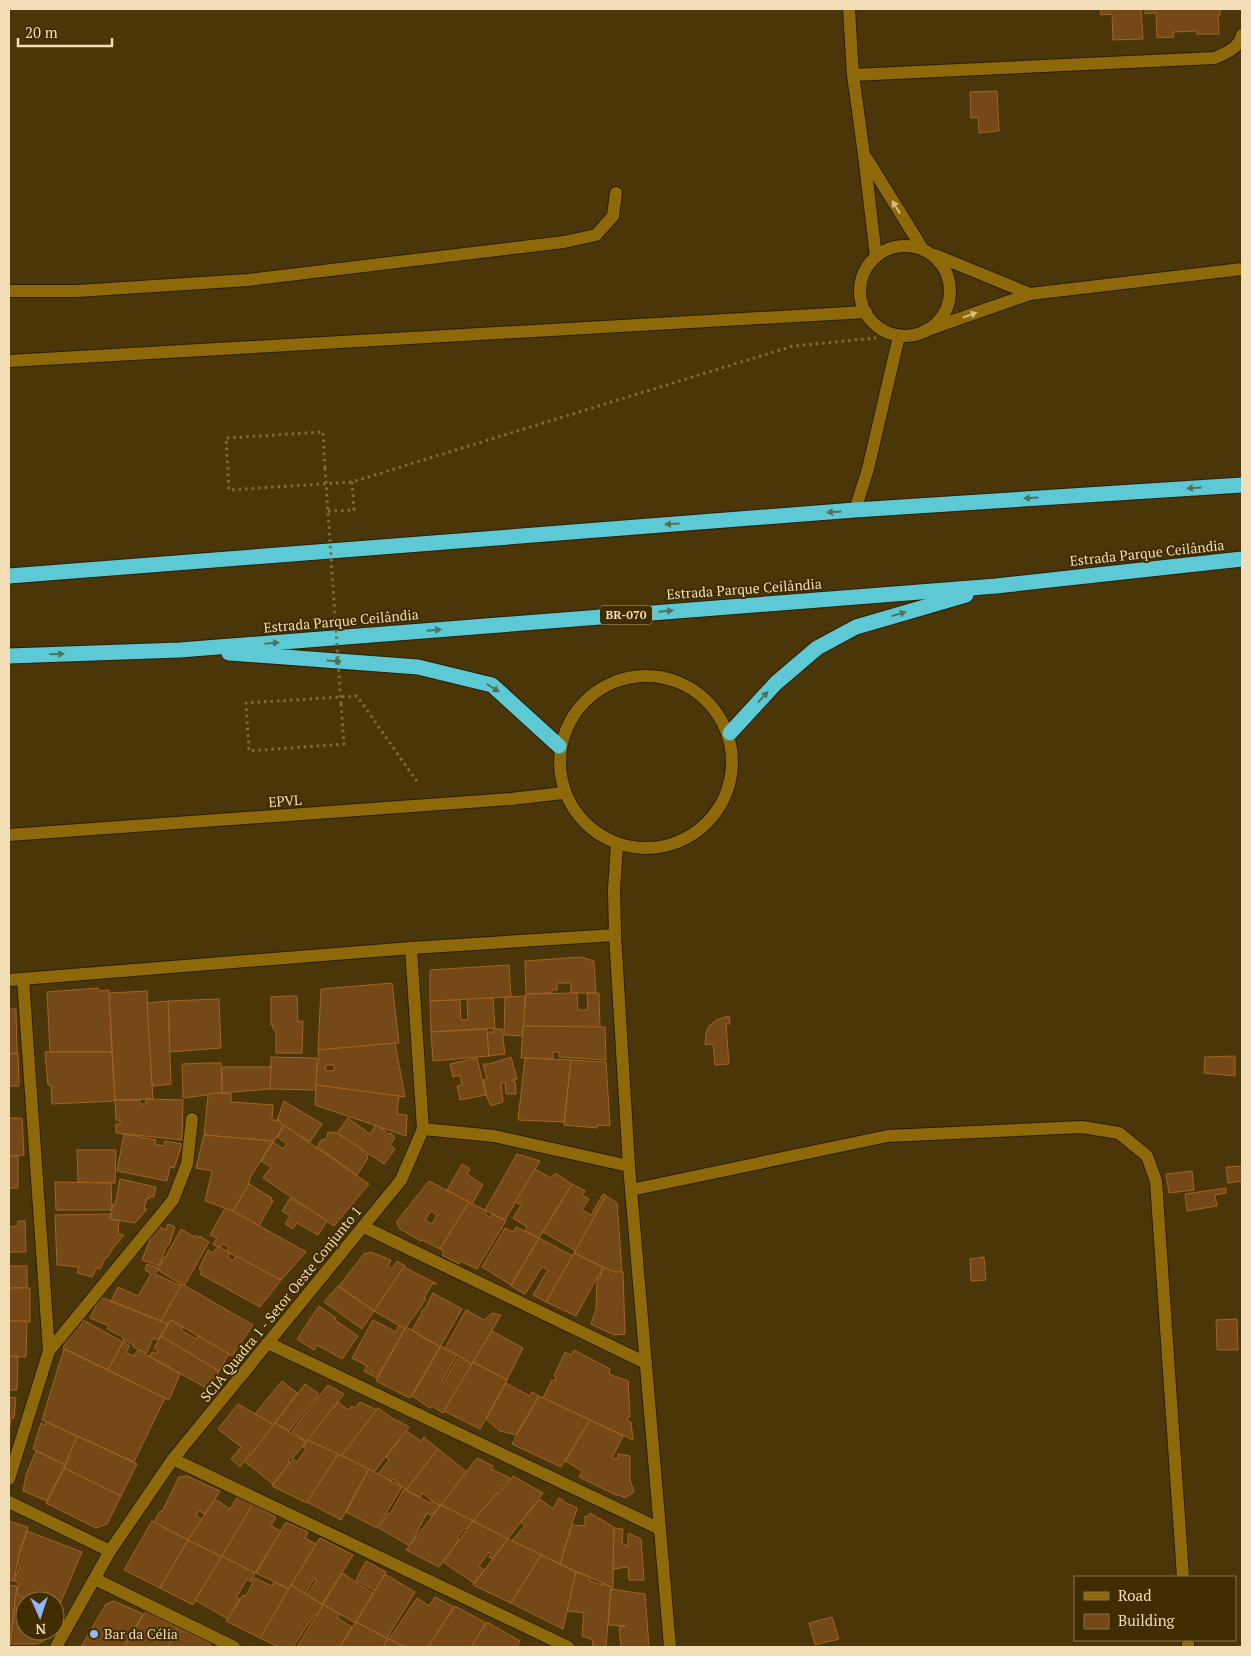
<svg xmlns="http://www.w3.org/2000/svg" width="1251" height="1656" viewBox="0 0 1251 1656" font-family="'PT Serif',serif">
  <style>
    .building { fill: #754817; stroke: #a16524; fill-rule: evenodd }
    .lines { fill: none; stroke-linecap: round; stroke-linejoin: round }
    .lane-casing { stroke: #2b1f05; stroke-width: 14 }
    .street-casing { stroke: #2b1f05; stroke-width: 14 }
    .secondary-casing { stroke: #2b1f05; stroke-width: 14 }
    .highway-casing { stroke: #2b1f05; stroke-width: 17 }
    .path { stroke: #7f6b3f; stroke-width: 3; stroke-dasharray: 2.5 4; stroke-linecap: butt }
    .lane { stroke: #8e6909; stroke-width: 12 }
    .street { stroke: #8e6909; stroke-width: 12 }
    .secondary { stroke: #8e6909; stroke-width: 12 }
    .highway { stroke: #5cc9d4; stroke-width: 15 }
    .path-bridge { stroke: #7f6b3f; stroke-width: 3; stroke-dasharray: 2.5 4; stroke-linecap: butt }
    .oneway { fill: #d3bb83 }
    .oneway2 { fill: #4c735f }
    .poi-dot { fill: #94b7fd; stroke: #3f2c00; stroke-width: 2 }
    .labels { text-anchor: middle; stroke-width: 4; stroke-linejoin: round; paint-order: stroke }
    .shield { fill: #3f2c00; stroke: #bca980; stroke-width: 1 }
    .shield-label { font-size: 12px; font-weight: bold; fill: #f1deb7 }
    .street-label { font-size: 14px; fill: #f1deb7; stroke: #3f2c00 }
    .poi-label { font-size: 14px; fill: #f1deb7; stroke: #3f2c00; text-anchor: start }
  </style>
  <rect width="100%" height="100%" fill="#4a3608"/>
  <!-- building -->
  <g class="building">
    <polygon points="1100,9 1141,9 1143,39 1113,40 1112,14 1101,15"/>
    <polygon points="1145,9 1220,9 1220,15 1218,15 1219,34 1197,34 1197,31 1173,32 1174,37 1157,38 1156,13 1145,14"/>
    <polygon points="997,91 999,131 979,133 978,117 971,118 970,92"/>
    <polygon points="581,957 594,961 596,993 571,993 571,983 557,983 557,990 552,990 552,993 526,994 525,961"/>
    <polygon points="509,965 511,997 430,1001 430,970"/>
    <polygon points="392,983 399,1043 318,1050 321,989"/>
    <polygon points="98,988 99,991 109,990 112,1052 50,1052 47,992"/>
    <polygon points="147,991 153,1099 115,1100 109,993"/>
    <polygon points="577,993 578,1010 588,1010 587,993 599,993 600,1028 523,1026 526,994"/>
    <polygon points="288,996 297,996 298,1022 303,1021 302,1053 276,1053 276,1031 273,1029 273,1025 271,1025 271,997"/>
    <polygon points="525,996 523,1036 504,1035 505,997"/>
    <polygon points="493,998 495,1028 431,1032 430,1001 460,1000 461,1020 468,1020 467,999"/>
    <polygon points="219,999 221,1048 170,1052 168,1001"/>
    <polygon points="168,1001 171,1084 154,1086 154,1084 152,1085 147,1003"/>
    <polygon points="9,1009 16,1009 17,1053 9,1054"/>
    <polygon points="729,1016 730,1024 726,1024 729,1064 715,1065 713,1044 705,1045 706,1033 709,1026 716,1020"/>
    <polygon points="523,1026 605,1027 606,1060 559,1057 559,1052 553,1052 553,1059 521,1058"/>
    <polygon points="487,1029 489,1056 433,1061 431,1032"/>
    <polygon points="493,1029 502,1029 505,1054 489,1056 487,1032 494,1032"/>
    <path d="M395,1043l10,54 -89,-12 1,-21 2,-1 -1,-13zM326,1065h8v6l-9,-1z"/>
    <polygon points="45,1052 112,1052 115,1101 52,1104 51,1085 48,1085"/>
    <polygon points="18,1053 19,1086 9,1086 9,1054"/>
    <polygon points="1235,1056 1235,1076 1204,1073 1205,1057"/>
    <polygon points="271,1057 317,1058 316,1090 270,1089"/>
    <polygon points="511,1057 517,1079 511,1080 515,1081 516,1094 506,1094 505,1082 501,1083 503,1102 491,1106 487,1097 483,1080 487,1079 483,1064 489,1064"/>
    <polygon points="477,1058 486,1095 460,1100 457,1086 462,1085 460,1075 453,1077 450,1064"/>
    <polygon points="525,1058 571,1060 564,1122 518,1120"/>
    <polygon points="571,1060 606,1062 610,1126 598,1125 597,1128 564,1125"/>
    <polygon points="209,1063 221,1063 222,1093 183,1098 182,1064"/>
    <polygon points="222,1067 271,1067 270,1089 222,1093"/>
    <polygon points="316,1085 399,1096 397,1114 407,1115 406,1136 315,1105"/>
    <polygon points="214,1093 231,1094 231,1103 232,1104 232,1102 273,1105 272,1120 280,1120 280,1122 284,1125 274,1141 204,1135 208,1096 208,1094"/>
    <polygon points="146,1099 183,1100 182,1140 116,1133 116,1124 120,1124 120,1120 116,1120 115,1100 140,1100 140,1104 146,1104"/>
    <polygon points="284,1101 322,1124 310,1142 284,1126 280,1122 280,1120 277,1120"/>
    <polygon points="9,1118 22,1118 24,1155 9,1156"/>
    <polygon points="348,1118 370,1134 376,1125 381,1129 382,1128 388,1134 391,1133 395,1138 390,1145 395,1149 384,1164 337,1133"/>
    <polygon points="284,1125 369,1184 334,1226 263,1178 271,1167 261,1161 273,1142 283,1149 287,1144 277,1137"/>
    <polygon points="328,1132 332,1133 333,1132 337,1133 362,1149 362,1151 368,1156 367,1157 368,1158 357,1175 317,1147 322,1139 324,1140 327,1137"/>
    <polygon points="124,1134 156,1140 155,1144 163,1146 165,1141 182,1144 174,1168 170,1167 167,1181 117,1171"/>
    <polygon points="204,1135 273,1141 250,1178 248,1187 247,1187 233,1211 205,1201 212,1171 196,1168"/>
    <polygon points="77,1150 116,1150 115,1183 78,1182"/>
    <polygon points="517,1154 540,1161 505,1220 485,1210"/>
    <rect x="9" y="1156" width="9" height="32"/>
    <polygon points="462,1164 470,1169 467,1174 483,1185 472,1204 447,1190"/>
    <polygon points="1242,1166 1242,1181 1228,1183 1226,1167"/>
    <polygon points="535,1169 551,1178 555,1173 572,1184 539,1238 525,1231 527,1227 513,1218 521,1205 515,1202"/>
    <polygon points="1192,1171 1194,1190 1169,1193 1166,1174"/>
    <polygon points="120,1179 156,1187 154,1197 150,1196 150,1199 147,1198 144,1209 147,1209 135,1223 110,1219 113,1204 115,1205"/>
    <path d="M429,1181l40,21 -29,47 -18,-9 -1,1 -21,-12 -3,-5v-3zM431,1211l6,4 -5,9 -7,-4z"/>
    <polygon points="55,1182 111,1183 112,1210 56,1210"/>
    <polygon points="249,1184 272,1198 271,1200 273,1201 259,1226 233,1211"/>
    <polygon points="572,1184 585,1191 582,1195 589,1199 582,1210 591,1215 603,1194 606,1195 576,1251 543,1232"/>
    <polygon points="1226,1188 1226,1193 1215,1195 1217,1206 1187,1211 1185,1194"/>
    <polygon points="606,1196 617,1203 622,1272 614,1272 574,1253"/>
    <polygon points="290,1198 299,1204 300,1203 327,1221 318,1235 297,1223 293,1229 285,1224 290,1216 282,1211"/>
    <polygon points="469,1202 487,1211 485,1214 490,1217 492,1214 506,1221 477,1269 460,1261 459,1264 442,1255 444,1251 440,1249"/>
    <polygon points="225,1208 233,1211 306,1252 281,1280 227,1252 229,1247 223,1244 220,1248 213,1244 217,1238 210,1235"/>
    <polygon points="111,1214 110,1219 119,1221 118,1234 124,1235 113,1248 108,1257 106,1257 100,1269 97,1268 92,1277 77,1273 79,1267 57,1265 55,1215"/>
    <polygon points="18,1221 25,1221 26,1252 9,1252 9,1227 18,1226"/>
    <polygon points="168,1224 175,1227 169,1245 167,1245 159,1266 142,1260 156,1225 166,1230"/>
    <polygon points="516,1227 539,1238 511,1285 482,1267 505,1228 513,1232"/>
    <polygon points="181,1229 194,1237 195,1235 199,1238 200,1236 209,1242 184,1286 158,1270 164,1257 165,1258"/>
    <polygon points="539,1238 573,1256 546,1302 533,1295 548,1270 542,1267 525,1294 511,1286"/>
    <polygon points="218,1246 230,1253 228,1257 233,1261 236,1256 281,1280 260,1307 200,1274 202,1270 199,1269 208,1250 213,1253"/>
    <polygon points="371,1252 391,1260 388,1266 392,1269 397,1261 405,1266 374,1311 339,1286 364,1254"/>
    <polygon points="574,1253 603,1267 576,1316 546,1302"/>
    <polygon points="984,1257 986,1280 971,1281 970,1259"/>
    <polygon points="147,1264 158,1268 155,1274 181,1286 161,1321 111,1301 118,1287 138,1296 151,1274 145,1270"/>
    <rect x="9" y="1266" width="18" height="22"/>
    <polygon points="404,1267 437,1284 432,1284 424,1298 426,1299 405,1329 374,1311"/>
    <polygon points="603,1267 614,1272 623,1272 625,1334 614,1335 591,1324 596,1309 597,1281 598,1277 601,1277 600,1273 602,1272"/>
    <polygon points="182,1284 253,1325 232,1356 171,1320 168,1324 161,1321"/>
    <polygon points="338,1286 374,1311 362,1329 324,1302"/>
    <polygon points="9,1288 30,1288 30,1322 9,1321"/>
    <polygon points="433,1293 462,1309 440,1347 412,1330 422,1313 421,1312 422,1310 424,1310"/>
    <polygon points="100,1297 168,1324 158,1340 153,1338 147,1353 133,1347 134,1345 123,1340 123,1337 107,1329 109,1326 90,1318"/>
    <polygon points="319,1306 336,1318 335,1320 358,1336 342,1359 317,1345 314,1350 297,1339"/>
    <polygon points="466,1310 484,1320 492,1313 501,1315 472,1364 445,1348"/>
    <polygon points="1237,1319 1238,1350 1217,1350 1216,1320"/>
    <polygon points="83,1320 123,1342 108,1370 63,1348 74,1325 80,1327"/>
    <polygon points="171,1320 183,1327 181,1330 196,1339 198,1336 229,1354 219,1371 161,1336"/>
    <polygon points="373,1320 396,1332 399,1325 405,1329 377,1378 364,1371 367,1366 352,1358"/>
    <polygon points="9,1321 27,1321 26,1357 9,1356"/>
    <polygon points="406,1327 440,1347 410,1398 376,1381"/>
    <polygon points="492,1331 523,1348 507,1380 473,1362"/>
    <polygon points="161,1336 219,1371 208,1389 149,1356 152,1352 157,1354 158,1351 154,1348"/>
    <polygon points="123,1342 130,1346 126,1352 135,1357 134,1355 138,1350 180,1374 169,1400 108,1370"/>
    <polygon points="441,1346 457,1355 442,1381 444,1382 459,1356 472,1364 443,1413 432,1406 430,1408 412,1396"/>
    <polygon points="64,1349 165,1398 134,1462 42,1420"/>
    <polygon points="574,1350 610,1369 609,1374 628,1381 630,1417 629,1416 627,1420 631,1422 633,1440 543,1398 552,1380 555,1381 556,1377 554,1376 565,1352 571,1355"/>
    <polygon points="9,1356 18,1357 17,1390 9,1390"/>
    <polygon points="473,1362 507,1380 480,1429 444,1411"/>
    <polygon points="282,1381 297,1393 274,1425 255,1414"/>
    <polygon points="506,1383 530,1396 532,1392 539,1396 516,1435 500,1431 486,1419"/>
    <polygon points="305,1384 319,1394 289,1431 275,1423"/>
    <polygon points="328,1385 344,1394 306,1442 292,1431"/>
    <polygon points="539,1396 590,1420 561,1467 512,1444"/>
    <polygon points="9,1397 16,1398 14,1418 11,1418 9,1433"/>
    <polygon points="338,1402 348,1410 352,1406 355,1408 360,1402 377,1410 341,1456 307,1440"/>
    <polygon points="238,1404 274,1425 251,1455 249,1454 240,1467 231,1459 241,1447 218,1429"/>
    <polygon points="378,1408 396,1421 397,1420 409,1427 374,1472 341,1456"/>
    <polygon points="590,1420 623,1436 612,1458 618,1459 618,1454 630,1456 630,1480 634,1492 625,1498 619,1495 618,1496 579,1477 582,1471 565,1461"/>
    <polygon points="46,1422 77,1436 65,1465 33,1449 41,1423 45,1425"/>
    <polygon points="275,1423 306,1442 293,1458 291,1457 288,1461 290,1463 273,1484 245,1462"/>
    <polygon points="406,1431 421,1441 424,1437 438,1449 406,1490 393,1479 391,1481 378,1474 389,1460 386,1457"/>
    <polygon points="77,1436 137,1464 121,1496 64,1468"/>
    <polygon points="308,1440 338,1454 307,1503 272,1486 293,1459 297,1462 306,1449 303,1447"/>
    <polygon points="438,1449 467,1472 440,1506 432,1501 423,1493 420,1497 406,1490"/>
    <polygon points="36,1451 65,1465 47,1501 23,1491 26,1475"/>
    <polygon points="338,1454 369,1469 341,1520 307,1502"/>
    <polygon points="477,1458 493,1466 491,1469 510,1478 473,1521 441,1505"/>
    <polygon points="64,1468 121,1496 107,1524 96,1528 46,1503"/>
    <polygon points="369,1469 402,1487 377,1528 346,1512"/>
    <polygon points="187,1476 220,1491 205,1514 199,1511 196,1516 202,1519 188,1540 154,1522 160,1511 162,1512 179,1477"/>
    <polygon points="513,1476 543,1493 508,1539 473,1521 497,1493 499,1494"/>
    <polygon points="404,1489 430,1503 432,1501 440,1506 432,1516 427,1513 410,1546 379,1528 388,1513 390,1514"/>
    <polygon points="238,1496 253,1504 222,1557 188,1540 215,1499 230,1509"/>
    <polygon points="559,1498 563,1500 562,1501 577,1508 560,1564 512,1541 525,1525 521,1522 540,1499 553,1509"/>
    <polygon points="253,1504 276,1517 271,1526 281,1531 255,1573 222,1556"/>
    <polygon points="441,1505 473,1521 467,1529 465,1528 457,1538 459,1540 439,1567 406,1550"/>
    <polygon points="590,1513 614,1527 613,1589 611,1587 560,1564 572,1525 585,1526 585,1516 588,1517"/>
    <polygon points="9,1521 28,1527 19,1554 14,1581 9,1580"/>
    <polygon points="152,1521 188,1540 160,1588 124,1570"/>
    <polygon points="473,1521 508,1539 492,1559 489,1557 491,1554 489,1552 479,1566 484,1570 474,1583 443,1562"/>
    <polygon points="286,1522 308,1532 305,1538 316,1544 289,1589 256,1573"/>
    <polygon points="614,1528 623,1529 622,1543 627,1546 627,1547 628,1547 628,1533 641,1539 644,1580 629,1580 628,1567 613,1569"/>
    <polygon points="27,1531 82,1552 57,1611 55,1610 55,1601 33,1601 16,1594 19,1583 14,1581 15,1575 16,1576 20,1566 17,1564 19,1554"/>
    <polygon points="320,1538 353,1555 322,1604 307,1595 317,1580 314,1579 305,1594 291,1585"/>
    <polygon points="508,1539 541,1555 511,1603 473,1585"/>
    <polygon points="188,1540 222,1557 193,1605 160,1588"/>
    <polygon points="541,1555 576,1572 563,1629 511,1603"/>
    <polygon points="222,1556 255,1573 251,1582 247,1579 236,1598 240,1599 228,1619 195,1600"/>
    <polygon points="366,1561 386,1572 375,1591 356,1580"/>
    <polygon points="576,1572 590,1577 590,1581 602,1585 602,1583 611,1587 606,1647 597,1647 592,1645 593,1640 582,1636 584,1613 567,1611"/>
    <polygon points="342,1573 373,1593 355,1623 323,1604"/>
    <polygon points="385,1574 415,1592 387,1638 356,1622"/>
    <polygon points="255,1578 272,1586 274,1582 289,1589 260,1638 226,1621 243,1595 246,1596"/>
    <polygon points="9,1585 17,1586 10,1644 9,1643"/>
    <polygon points="291,1585 323,1605 317,1615 315,1614 293,1647 279,1647 260,1638"/>
    <polygon points="611,1589 645,1594 649,1647 621,1647 619,1627 626,1626 608,1625"/>
    <polygon points="16,1594 33,1601 25,1601 25,1631 48,1631 44,1641 37,1644 10,1644"/>
    <polygon points="435,1597 454,1607 428,1647 405,1647 389,1639 417,1598 429,1606"/>
    <polygon points="114,1601 143,1614 124,1647 81,1647 106,1604"/>
    <polygon points="322,1604 340,1614 337,1618 352,1627 340,1647 297,1647 323,1605"/>
    <polygon points="455,1606 486,1623 471,1647 428,1647"/>
    <polygon points="146,1611 178,1628 168,1647 124,1647"/>
    <polygon points="832,1617 839,1639 815,1645 809,1623"/>
    <polygon points="356,1622 388,1639 383,1647 340,1647"/>
    <polygon points="487,1622 520,1641 517,1647 471,1647"/>
    <polygon points="178,1628 211,1644 209,1647 168,1647"/>
    <polygon points="388,1639 389,1639 405,1647 383,1647"/>
  </g>
  <g class="lines">
    <defs>
      <polyline id="lane" points="9,291 77,291 248,280 564,242 596,235 613,216 616,193"/>
      <g id="street">
        <path d="M853,75l362,-17c11,-5 24,-10 27,-23"/>
        <polyline points="9,980 411,948 615,935"/>
        <polyline points="423,1129 494,1136 629,1166"/>
        <polyline points="631,1190 888,1136 1082,1127 1119,1133 1147,1156 1156,1181 1183,1577"/>
        <polyline points="364,1227 646,1363"/>
        <polyline points="268,1343 660,1529"/>
        <polyline points="49,1351 173,1200 187,1164 192,1119"/>
        <polyline points="173,1459 568,1647"/>
        <polyline points="9,1479 49,1351 23,979"/>
        <polyline points="9,1502 110,1551"/>
        <polyline points="95,1579 234,1647"/>
        <polyline points="1188,1640 1188,1647"/>
        <polyline points="56,1647 110,1551 173,1459 401,1180 423,1129 411,948"/>
      </g>
      <g id="secondary">
        <polyline points="849,9 853,75 864,155 876,257"/>
        <polyline points="867,159 922,248"/>
        <circle cx="905" cy="291" r="45"/>
        <polyline points="935,255 1030,294"/>
        <polyline points="924,331 1030,294 1242,269"/>
        <polyline points="9,361 866,312"/>
        <polyline points="855,510 868,469 899,336"/>
        <circle cx="646" cy="762" r="86"/>
        <polyline points="9,835 511,799 563,793"/>
        <polyline points="617,845 614,889 615,935 629,1166 670,1647"/>
      </g>
      <g id="highway">
        <polyline points="9,576 855,510 1242,485"/>
        <polyline points="229,653 418,667 492,685 559,746"/>
        <polyline points="9,656 180,650 996,586 1242,559"/>
        <polyline points="730,733 776,683 817,648 856,627 966,595"/>
      </g>
    </defs>
    <!-- lane casing -->
    <use href="#lane" class="lane-casing"/>
    <!-- street casing -->
    <use href="#street" class="street-casing"/>
    <!-- secondary casing -->
    <use href="#secondary" class="secondary-casing"/>
    <!-- highway casing -->
    <use href="#highway" class="highway-casing"/>
    <!-- path -->
    <g class="path">
      <polyline points="325,468 323,432 226,438 229,490 352,482 793,346 876,338"/>
      <polyline points="328,511 354,510 352,482"/>
      <polyline points="341,704 344,744 249,751 246,703 357,696 418,783"/>
    </g>
    <!-- lane -->
    <use href="#lane" class="lane"/>
    <!-- street -->
    <use href="#street" class="street"/>
    <!-- secondary -->
    <use href="#secondary" class="secondary"/>
    <!-- highway -->
    <use href="#highway" class="highway"/>
    <!-- path-bridge -->
    <polyline class="path-bridge" points="325,468 341,704"/>
  </g>
  <!-- one-way arrows -->
  <defs><path id="oneway-solid" d="M-6-.8H1V-3.2L6.5 0L1 3.2V.8H-6Z" transform="scale(1.25)"/></defs>
  <g class="oneway">
    <use href="#oneway-solid" transform="translate(896 207) rotate(-122)"/>
    <use href="#oneway-solid" transform="translate(970 315) rotate(-19)"/>
  </g>
  <g class="oneway2">
    <use href="#oneway-solid" transform="translate(1194 488) rotate(176)"/>
    <use href="#oneway-solid" transform="translate(1031 498) rotate(176)"/>
    <use href="#oneway-solid" transform="translate(834 512) rotate(176)"/>
    <use href="#oneway-solid" transform="translate(672 524) rotate(176)"/>
    <use href="#oneway-solid" transform="translate(666 611) rotate(-5)"/>
    <use href="#oneway-solid" transform="translate(899 614) rotate(-16)"/>
    <use href="#oneway-solid" transform="translate(434 630) rotate(-5)"/>
    <use href="#oneway-solid" transform="translate(272 643) rotate(-5)"/>
    <use href="#oneway-solid" transform="translate(57 654) rotate(-2)"/>
    <use href="#oneway-solid" transform="translate(334 661) rotate(4)"/>
    <use href="#oneway-solid" transform="translate(493 688) rotate(32)"/>
    <use href="#oneway-solid" transform="translate(763 697) rotate(-47)"/>
  </g>
  <!-- markers -->
  <circle class="poi-dot" cx="94" cy="1634" r="5"/>
  <g class="labels">
    <!-- shield labels -->
    <rect class="shield" x="600" y="605.5" width="52" height="19" rx="4"/>
    <g class="shield-label">
      <text x="626" y="619">BR-070</text>
    </g>
    <!-- street labels -->
    <g class="street-label">
      <text transform="translate(1147 553) rotate(-6)" y="5">Estrada Parque Ceilândia</text>
      <text transform="translate(744 589) rotate(-4)" y="5">Estrada Parque Ceilândia</text>
      <text transform="translate(341 621) rotate(-5)" y="5">Estrada Parque Ceilândia</text>
      <text transform="translate(285 801) rotate(-4)" y="5">EPVL</text>
      <text transform="translate(281 1304) rotate(-51)" y="5">SCIA Quadra 1 - Setor Oeste Conjunto 1</text>
    </g>
    <!-- poi labels -->
    <g class="poi-label">
      <text x="104" y="1639">Bar da Célia</text>
    </g>
  </g>
  <!-- border -->
  <rect width="1251" height="1656" fill="none" stroke="#f1deb7" stroke-width="20"/>
  <!-- legend -->
  <rect x="1074" y="1576" width="162" height="65" fill="#3f2c00" stroke="#867349"/>
  <rect x="1084" y="1592" width="25" height="8" fill="#8e6909" stroke="#867349"/>
  <text x="1118" y="1601" font-size="15" fill="#f1deb7">Road</text>
  <rect x="1084" y="1614" width="25" height="15" fill="#754817" stroke="#867349"/>
  <text x="1118" y="1626" font-size="15" fill="#f1deb7">Building</text>
  <!-- north arrow -->
  <g transform="translate(40 1616) rotate(177)"><circle r="24" fill="#3f2c00" stroke="#867349"/>
  <path d="M0-4L9 19L0 12L-9 19Z" fill="#94b7fd"/>
  <text y="-8" font-size="14" font-weight="bold" text-anchor="middle" fill="#f1deb7">N</text>
  </g>
  <!-- scale -->
  <path d="M18 38v8h94v-8" fill="none" stroke="#f1deb7" stroke-width="2.5"/>
  <text x="25" y="38" font-size="15" fill="#f1deb7" stroke="#3f2c00" stroke-width="4" paint-order="stroke">20 m</text>
</svg>
